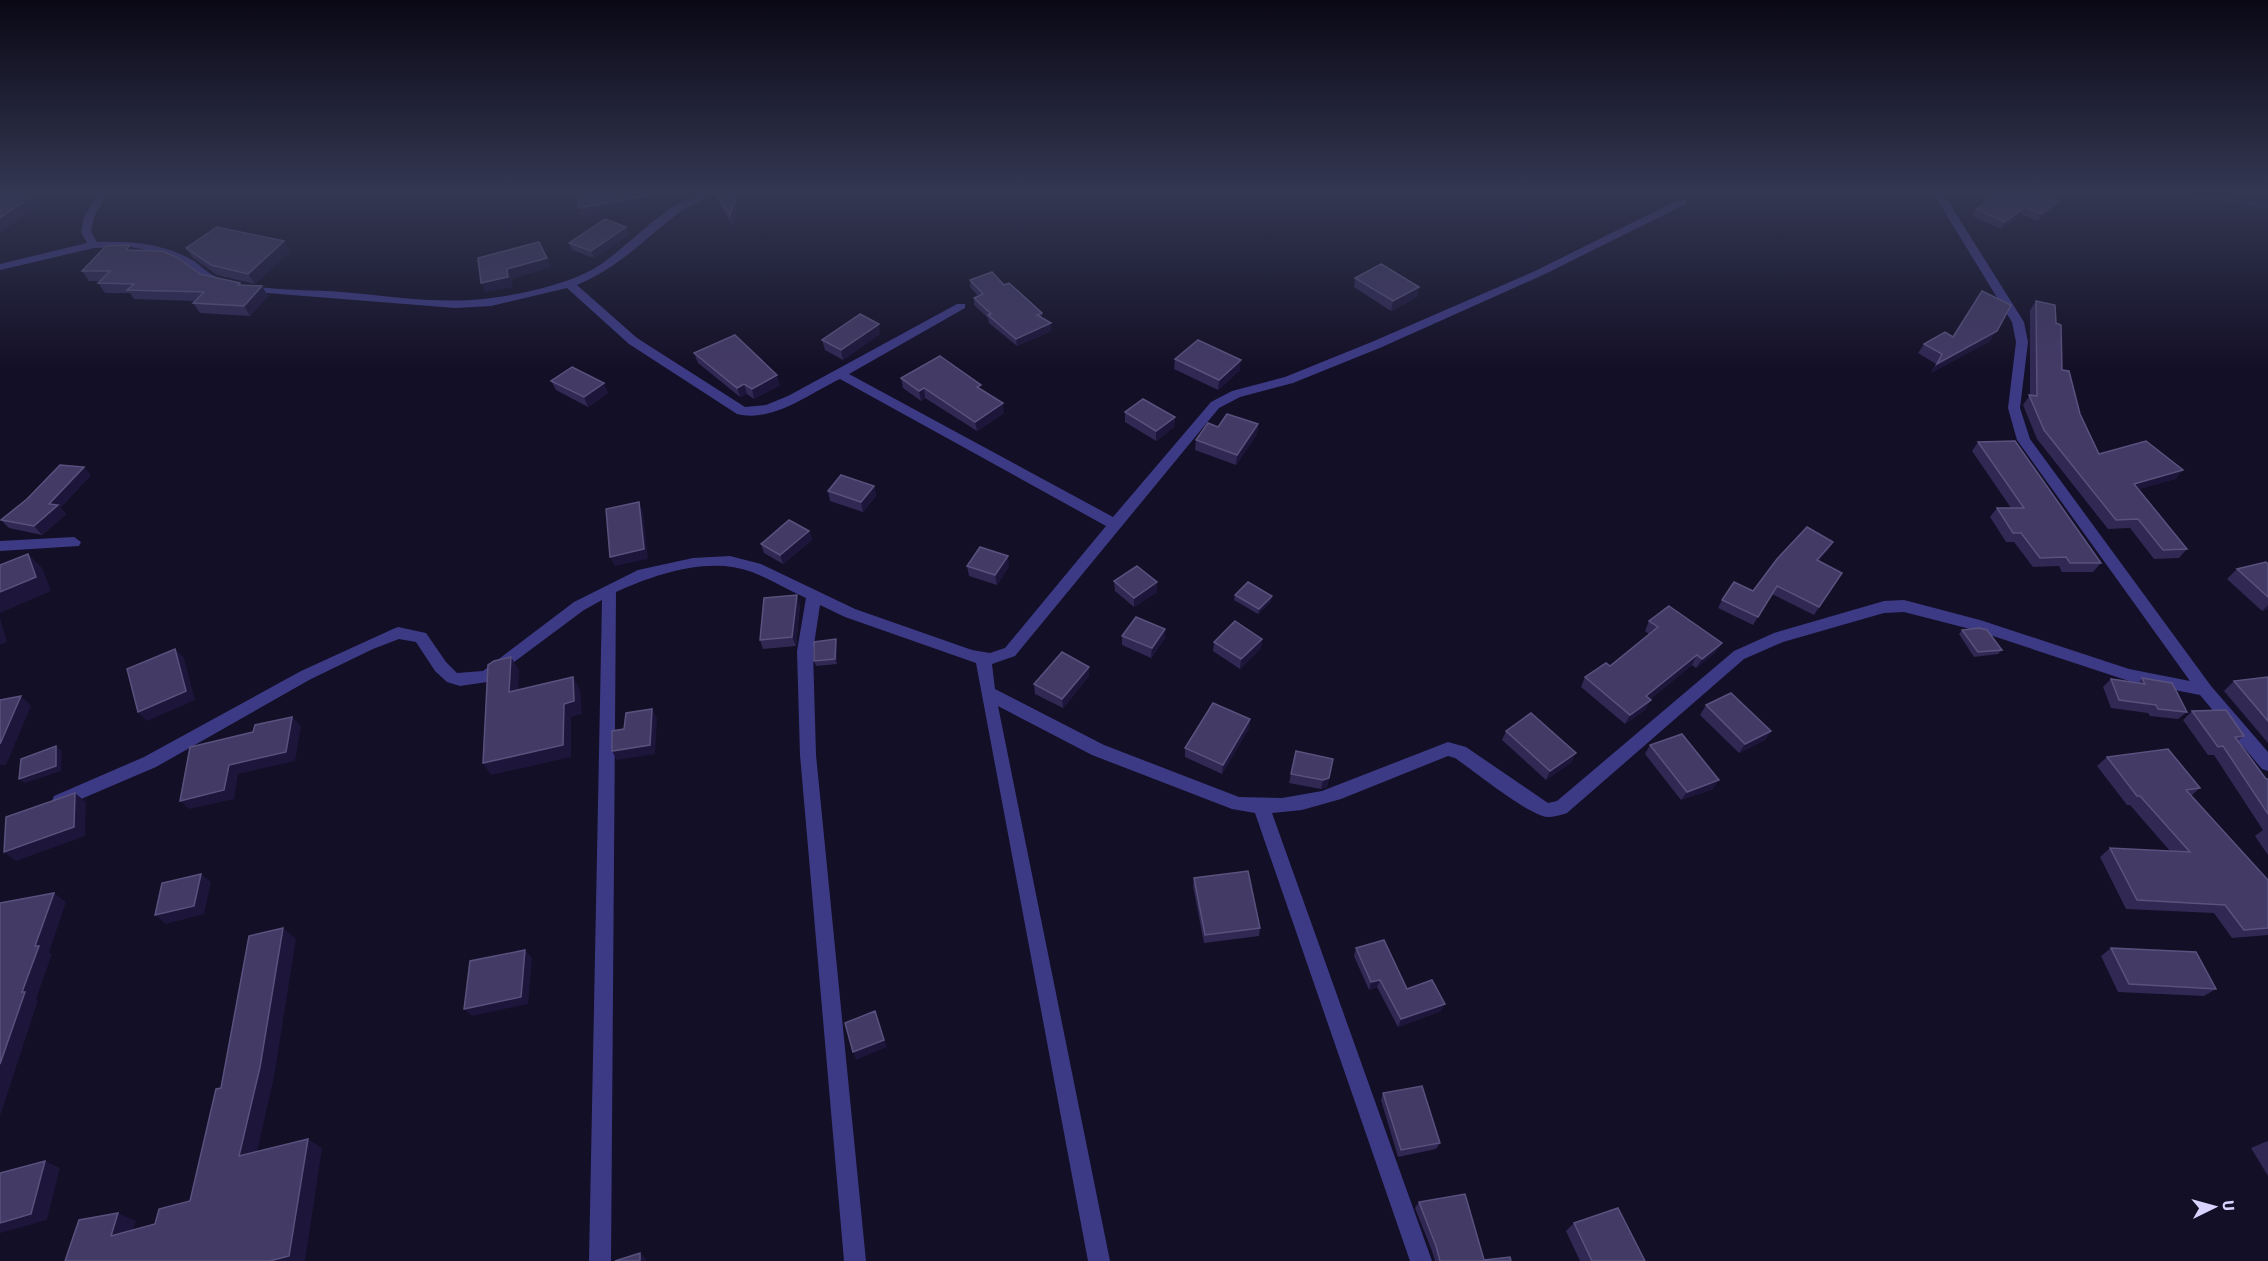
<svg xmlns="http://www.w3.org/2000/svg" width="2268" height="1261" viewBox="0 0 2268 1261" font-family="Signika,sans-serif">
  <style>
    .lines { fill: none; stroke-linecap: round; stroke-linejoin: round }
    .stream { stroke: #0c2248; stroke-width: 5 }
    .minor { fill: #3d3a85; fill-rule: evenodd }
    .wall { fill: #312854 }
    .shaded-wall { fill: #1d163a }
    .building { fill: #433a66; stroke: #5a527e; stroke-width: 1.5 }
  </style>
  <rect width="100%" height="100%" fill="#130f26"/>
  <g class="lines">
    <!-- stream -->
    <polyline class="stream" points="2168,193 2268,206"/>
    <!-- minor -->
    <g class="minor">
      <path d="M98,193h10l-14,24 -3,15 6,10c35,-1 66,1 97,19 7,5 14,12 22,16 38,15 86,12 126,15 48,4 101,13 149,6 32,-4 77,-14 104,-30 34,-20 77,-75 116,-75 -8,9 -22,12 -31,19 -37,28 -59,54 -103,73l60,53 108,69 21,-2 22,-9 169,-92h8v4l-116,66 264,143 98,-115 21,-11 53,-14 89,-36 161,-70 143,-71h8v4l-143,71 -161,72 -89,36 -53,14 -21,11 -204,248 -23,8 3,25 109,56 135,52 43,1 40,-7 126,-49 18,5 82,56 9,-2 177,-150 40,-18 110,-32 20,-1 76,20 149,49 61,12 -173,-241 -9,-32 8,-66 -4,-20 -79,-129h10l81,129 4,20 -8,66 10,31 181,247 57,66v19l-6,-2 -62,-74 -71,-14 -151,-50 -74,-19 -20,1 -101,29 -39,17 -177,154c-6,2 -13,4 -19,4 -19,-1 -75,-47 -93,-59l-7,-2 -107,43 -39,11 -30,3 160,448h-22l-155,-448 -23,-4 -140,-54 -94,-49 112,555h-22l-112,-598 -131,-46 -25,-12 -7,46 3,104 50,506h-22l-44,-506 -3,-104 9,-53c-18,-8 -36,-19 -54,-26 -43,-16 -96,2 -136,20l-5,669h-22l13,-661 -18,10 -97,72 -27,4 -13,-4 -12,-11 -19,-29 -17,-3 -26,10 -62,30 -155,88 -96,41 -6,-2 -2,-5 2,-5 90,-39 157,-86 92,-42 5,-2 28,6 20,29 11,11 26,-2 91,-69 64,-32 55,-12 37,-2 31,8 94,45 117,41 18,3 15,-5 101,-122 -266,-147c-30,14 -67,44 -103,35l-108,-70 -62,-56 -76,18 -36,2 -200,-16 -48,-11 -22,-16 -29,-13 -25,-5 -37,1 -94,22v-6l87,-21 -6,-11 3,-15z"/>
      <polygon points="74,537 81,542 79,546 0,551 0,541"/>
    </g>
  </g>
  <!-- wall -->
  <g class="wall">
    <polygon points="712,193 741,193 742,199 732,225"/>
    <polygon points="1969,193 2040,193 2059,201 2055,208 2037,221 2021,214 2001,229 1972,216 1976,209 1987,201"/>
    <polygon points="626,227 629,235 594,258 572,250 569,243"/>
    <polygon points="284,241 290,251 255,284 217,275 193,258 186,248"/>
    <polygon points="134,250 200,274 240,283 242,285 262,286 268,296 250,316 200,313 193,303 195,301 134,299 130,293 105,293 98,283 101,281 89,281 82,271"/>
    <polygon points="1355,278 1419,287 1417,297 1391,311 1354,287"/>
    <polygon points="970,280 1004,285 1042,313 1042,318 1051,331 1017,346 989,323 988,318 974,305 974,298 978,296 970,287"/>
    <polygon points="2036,301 2056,323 2062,370 2080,414 2099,454 2183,470 2175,479 2139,489 2187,549 2179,558 2154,559 2130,528 2108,529 2037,439 2023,405 2030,395 2030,310"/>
    <polygon points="880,334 843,360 825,350 822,340"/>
    <polygon points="1953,337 1990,341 1931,373 1936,364 1918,353 1924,344"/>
    <polygon points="694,353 780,385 754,399 747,394 740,397 698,363"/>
    <polygon points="1175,359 1240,370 1218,390 1174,369"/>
    <polygon points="901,378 981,390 1004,413 977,431 925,398 921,401 903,388"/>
    <polygon points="551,381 608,393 588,407 556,390"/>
    <polygon points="1125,412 1175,417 1174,427 1156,441 1125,422"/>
    <polygon points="1258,424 1257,434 1236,465 1195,450 1196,440 1218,427"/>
    <polygon points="1978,442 2101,563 2093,572 2062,572 2059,566 2033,567 2014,542 2006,542 1990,517 1997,508 2011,508 1972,451"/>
    <polygon points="91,475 60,508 66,514 42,535 9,528 1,520 27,499"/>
    <polygon points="874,486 876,496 863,512 830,501 828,491"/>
    <polygon points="809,531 812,540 783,564 764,553 761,544"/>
    <polygon points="1833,542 1828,550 1818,561 1842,573 1814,615 1772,594 1753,625 1718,608 1722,600 1753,591"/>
    <polygon points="2268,564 2268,609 2262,611 2227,579 2237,569"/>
    <polygon points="967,566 1009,566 997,585 969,576"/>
    <polygon points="1114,581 1157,592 1134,607 1115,591"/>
    <polygon points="1235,595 1272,596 1271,601 1258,614 1234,600"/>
    <polygon points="800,604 796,646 763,649 760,640"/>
    <polygon points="1649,621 1716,652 1696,668 1692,665 1650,699 1646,709 1625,724 1581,687 1585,677 1610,666 1649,634 1645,631"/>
    <polygon points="1962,630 2002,650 1998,654 1974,657 1959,634"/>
    <polygon points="1122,636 1165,638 1151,658 1122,645"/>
    <polygon points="1262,639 1261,648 1240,669 1213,651 1214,642"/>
    <polygon points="837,644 837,664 816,666 814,661"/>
    <polygon points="1089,676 1063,708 1035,694 1034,684"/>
    <polygon points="2268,677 2268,743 2224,691 2234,681"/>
    <polygon points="2142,678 2187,712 2178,719 2150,716 2148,713 2111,708 2103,687 2111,679 2138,683"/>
    <polygon points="1706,705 1771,731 1765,740 1739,753 1700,715"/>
    <polygon points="2192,711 2244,736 2238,741 2266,779 2268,779 2268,855 2255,836 2263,830 2214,755 2208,755 2183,720"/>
    <polygon points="1250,719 1249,728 1222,774 1185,757 1185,748"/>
    <polygon points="1506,731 1572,762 1546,780 1502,740"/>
    <polygon points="1650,745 1713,789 1681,800 1645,754"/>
    <polygon points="1296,751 1333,759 1327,787 1321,789 1289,783"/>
    <polygon points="2107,757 2200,788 2191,796 2268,880 2268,935 2232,938 2214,913 2126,909 2100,857 2110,848 2170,851 2130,805 2127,805 2097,766"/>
    <polygon points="1194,878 1260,928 1259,936 1204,943 1193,886"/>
    <polygon points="1356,948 1407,989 1441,1011 1398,1027 1377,987 1369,990 1354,956"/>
    <polygon points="2111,948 2216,989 2204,996 2118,992 2101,956"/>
    <polygon points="1383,1093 1440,1143 1436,1149 1398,1157 1381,1100"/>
    <polygon points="2268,1141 2268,1176 2251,1148 2265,1142"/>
    <polygon points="1419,1202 1484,1260 1511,1261 1435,1261 1432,1251 1415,1208"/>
    <polygon points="1574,1223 1645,1261 1580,1261 1566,1231"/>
  </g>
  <!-- shaded-wall -->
  <g class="shaded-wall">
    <polygon points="36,193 56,193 0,233 0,218"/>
    <polygon points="665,193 685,193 687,197 682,199 581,216 578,208"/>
    <polygon points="738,193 741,193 742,199 732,225 730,215"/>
    <polygon points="2059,201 2055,208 2037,221 2041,214"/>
    <polygon points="2025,207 2021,214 2001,229 2005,222"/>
    <polygon points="626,227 629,235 594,258 591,251"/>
    <polygon points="284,241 290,251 255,284 248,274"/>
    <polygon points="130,245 137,255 126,250"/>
    <polygon points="547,258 551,267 512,279 513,287 485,292 481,283 507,269"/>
    <polygon points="262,286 268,296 250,316 244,306"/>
    <polygon points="1419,287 1417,297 1391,311 1393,301"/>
    <polygon points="1051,323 1051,331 1017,346 1016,339"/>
    <polygon points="879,324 880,334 843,360 841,350"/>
    <polygon points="1997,331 1990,341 1931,373 1937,364"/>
    <polygon points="1241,360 1240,370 1218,390 1219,380"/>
    <polygon points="777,375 780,385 754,399 752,389"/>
    <polygon points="604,383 608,393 588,407 584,397"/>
    <polygon points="744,384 747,394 740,397 737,388"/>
    <polygon points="924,388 925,398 921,401 919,391"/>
    <polygon points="1003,403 1004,413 977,431 975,422"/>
    <polygon points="1175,417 1174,427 1156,441 1156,431"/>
    <polygon points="1258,424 1257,434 1236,465 1237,455"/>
    <polygon points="84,467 91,475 60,508 66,514 42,535 34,526 49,504"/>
    <polygon points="2183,470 2175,479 2126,493 2134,484"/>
    <polygon points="874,486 876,496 863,512 861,502"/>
    <polygon points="639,502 643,512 648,559 615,566 610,557"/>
    <polygon points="809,531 812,540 783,564 780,555"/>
    <polygon points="1833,542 1828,550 1812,568 1817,560"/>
    <polygon points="28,554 42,568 51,591 0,613 0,592"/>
    <polygon points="1008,556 1009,566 997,585 995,575"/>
    <polygon points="1157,582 1157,592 1134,607 1134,598"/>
    <polygon points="797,595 800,604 796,646 792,637"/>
    <polygon points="1272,596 1271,601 1258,614 1259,609"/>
    <polygon points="2268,605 2268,609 2262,611"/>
    <polygon points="0,618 7,642 0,645"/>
    <polygon points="1165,629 1165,638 1151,658 1152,648"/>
    <polygon points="836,639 837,644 837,664 835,659"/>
    <polygon points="1262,639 1261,648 1240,669 1241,659"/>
    <polygon points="1722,643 1716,652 1696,668 1702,659"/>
    <polygon points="175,649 184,658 195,700 147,721 138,712"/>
    <polygon points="1697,655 1692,665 1642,705 1646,696"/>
    <polygon points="511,657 519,670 518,705 509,692"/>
    <polygon points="1089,667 1089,676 1063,708 1062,699"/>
    <polygon points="573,677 580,690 582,714 571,717 571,757 491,775 483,763 564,704"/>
    <polygon points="21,696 31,706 6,765 0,765 0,744"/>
    <polygon points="1651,700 1646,709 1625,724 1630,715"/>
    <polygon points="652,709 657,718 655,754 617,760 612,751"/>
    <polygon points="292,717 301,726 295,761 238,774 234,799 189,809 180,801"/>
    <polygon points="1250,719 1249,728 1222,774 1223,765"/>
    <polygon points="1771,731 1765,740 1739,753 1745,744"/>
    <polygon points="56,746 62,751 61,771 25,783 19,779"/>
    <polygon points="1576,753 1572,762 1546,780 1550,771"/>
    <polygon points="1329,778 1327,787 1321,789 1323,780"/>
    <polygon points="1719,780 1713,789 1681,800 1687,792"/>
    <polygon points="75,793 86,802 85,836 16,861 4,852"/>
    <polygon points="201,874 211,882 204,914 166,924 155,915"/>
    <polygon points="54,893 66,902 49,952 52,954 36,999 38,1000 0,1116 0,1064 35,946"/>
    <polygon points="283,928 296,939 274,1077 254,1165 239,1156"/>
    <polygon points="525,950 532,958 528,1004 472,1016 464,1009"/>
    <polygon points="1380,980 1377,987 1369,990 1371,982"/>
    <polygon points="1445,1004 1441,1011 1398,1027 1401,1019"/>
    <polygon points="875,1011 887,1047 856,1060 853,1052"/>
    <polygon points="308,1139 322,1148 305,1261 270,1261"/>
    <polygon points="45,1161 60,1168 47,1220 0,1233 0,1223"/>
    <polygon points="118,1213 136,1221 129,1244 111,1236"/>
    <polygon points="640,1253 646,1259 646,1261 640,1261"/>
  </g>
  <!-- building -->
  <g class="building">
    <polygon points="0,193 36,193 0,218"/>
    <polygon points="578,193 665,193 578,208"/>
    <polygon points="715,193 738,193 730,215"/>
    <polygon points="1989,193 2040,193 2059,201 2041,214 2025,207 2005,222 1976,209 1994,196"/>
    <polygon points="605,219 626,227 591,251 569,243"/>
    <polygon points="217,227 284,241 248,274 211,265 186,248"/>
    <polygon points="539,242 547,258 507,269 508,277 481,283 478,258"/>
    <polygon points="130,245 126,250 162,251 178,258 200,274 240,283 238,285 262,286 244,306 193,303 204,292 127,290 134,284 98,283 110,271 82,271 106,246"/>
    <polygon points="1381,264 1419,287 1393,301 1355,278"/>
    <polygon points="992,272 1004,285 1009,283 1042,313 1037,315 1051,323 1016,339 988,315 991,314 974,298 983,294 970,280"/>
    <polygon points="1982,291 2011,305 1997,331 1937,364 1942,354 1924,344 1945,332 1953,337"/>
    <polygon points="2036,301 2055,305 2056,323 2061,325 2062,370 2069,371 2080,414 2099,454 2146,441 2183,470 2134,484 2187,549 2163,550 2138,519 2116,520 2044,430 2029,395 2037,396"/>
    <polygon points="860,314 879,324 841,350 822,340"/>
    <polygon points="735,335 777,375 752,389 744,384 737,388 694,353"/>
    <polygon points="1198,340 1241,360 1219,380 1175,359"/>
    <polygon points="940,356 981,385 977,387 1003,403 975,422 924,388 919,391 901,378"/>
    <polygon points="572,367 604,383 584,397 551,381"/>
    <polygon points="1143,399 1175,417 1156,431 1125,412"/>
    <polygon points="1227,414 1258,424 1237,455 1196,440 1208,423 1218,427"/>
    <polygon points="2015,441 2101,563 2070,563 2066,557 2040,558 2021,533 2013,533 1997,508 2024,508 1978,442"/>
    <polygon points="60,465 84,467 49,504 58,505 34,526 1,520 27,499"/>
    <polygon points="841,475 874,486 861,502 828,491"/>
    <polygon points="639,502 644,549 610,557 606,509"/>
    <polygon points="789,520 809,531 780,555 761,544"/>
    <polygon points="1807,527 1833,542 1817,560 1842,573 1819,607 1777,586 1758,617 1722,600 1734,582 1753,591 1777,559"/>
    <polygon points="980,547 1008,556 995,575 967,566"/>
    <polygon points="28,554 36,577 0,592 0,565"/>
    <polygon points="2266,562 2268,564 2268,597 2237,569"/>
    <polygon points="1137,566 1157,582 1134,598 1114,581"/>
    <polygon points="1248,582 1272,596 1259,609 1235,595"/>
    <polygon points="797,595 792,637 760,640 764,598"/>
    <polygon points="1669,606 1722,643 1702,659 1697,655 1646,696 1651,700 1630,715 1585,677 1606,663 1610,666 1658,627 1649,621"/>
    <polygon points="1136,617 1165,629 1152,648 1122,636"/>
    <polygon points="1235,621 1262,639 1241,659 1214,642"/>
    <polygon points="1979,628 1987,630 2002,650 1978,652 1962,630"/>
    <polygon points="836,639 835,659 814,661 814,642"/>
    <polygon points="175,649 186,691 138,712 127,669"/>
    <polygon points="1062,652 1089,667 1062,699 1034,684"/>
    <polygon points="511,657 509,692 573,677 574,701 564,704 563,745 483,763 488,665 494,661"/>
    <polygon points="2268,677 2268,721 2234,681"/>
    <polygon points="2142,678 2172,683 2187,712 2158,709 2156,705 2119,700 2111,679 2145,684"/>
    <polygon points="1731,693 1771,731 1745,744 1706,705"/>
    <polygon points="21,696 0,744 0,700"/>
    <polygon points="1213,703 1250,719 1223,765 1185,748"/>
    <polygon points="652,709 650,745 612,751 612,731 624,729 626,713"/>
    <polygon points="2226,710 2244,736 2235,737 2266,779 2268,779 2268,814 2223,746 2218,747 2192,711"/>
    <polygon points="1531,713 1576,753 1550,771 1506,731"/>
    <polygon points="292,717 286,752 229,765 224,790 180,801 190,747 253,732 255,725"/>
    <polygon points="1682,734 1719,780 1687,792 1650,745"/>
    <polygon points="56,746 56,766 19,779 21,759"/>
    <polygon points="2168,749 2200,788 2186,790 2268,880 2268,928 2244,930 2225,905 2137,900 2110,848 2190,852 2140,796 2137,796 2107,757"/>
    <polygon points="1296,751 1333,759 1329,778 1323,780 1291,774"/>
    <polygon points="75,793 74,827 4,852 6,817"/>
    <polygon points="1248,871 1260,928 1205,935 1194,878"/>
    <polygon points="201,874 194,906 155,915 162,883"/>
    <polygon points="54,893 35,946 39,946 22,992 25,992 0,1064 0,903"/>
    <polygon points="283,928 260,1067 239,1156 308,1139 289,1256 270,1261 65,1261 79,1220 118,1213 111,1236 155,1224 159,1209 190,1201 216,1089 221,1088 249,936"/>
    <polygon points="1384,940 1407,989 1432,980 1445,1004 1401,1019 1380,980 1371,982 1356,948"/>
    <polygon points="2111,948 2196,952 2216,989 2129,984"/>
    <polygon points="525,950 521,997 464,1009 470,961"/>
    <polygon points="875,1011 884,1040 853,1052 845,1023"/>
    <polygon points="1422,1086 1440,1143 1401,1150 1383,1093"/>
    <polygon points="45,1161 31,1214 0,1223 0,1173"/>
    <polygon points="1465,1194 1484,1260 1510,1257 1511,1261 1440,1261 1436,1246 1419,1202"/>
    <polygon points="1618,1208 1645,1261 1592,1261 1574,1223"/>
    <polygon points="640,1253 640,1261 615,1261"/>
  </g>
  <!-- sky -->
  <linearGradient id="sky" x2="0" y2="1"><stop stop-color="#0a0815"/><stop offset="0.52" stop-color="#333752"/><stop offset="1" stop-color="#333752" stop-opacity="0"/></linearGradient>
  <rect width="2268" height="369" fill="url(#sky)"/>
  <!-- north arrow -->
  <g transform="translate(2214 1207) rotate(85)" stroke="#130f26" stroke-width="4.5" paint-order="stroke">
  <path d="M0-4.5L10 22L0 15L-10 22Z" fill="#d9d4ff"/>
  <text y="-9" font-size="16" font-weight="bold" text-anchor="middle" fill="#d9d4ff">U</text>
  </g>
</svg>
